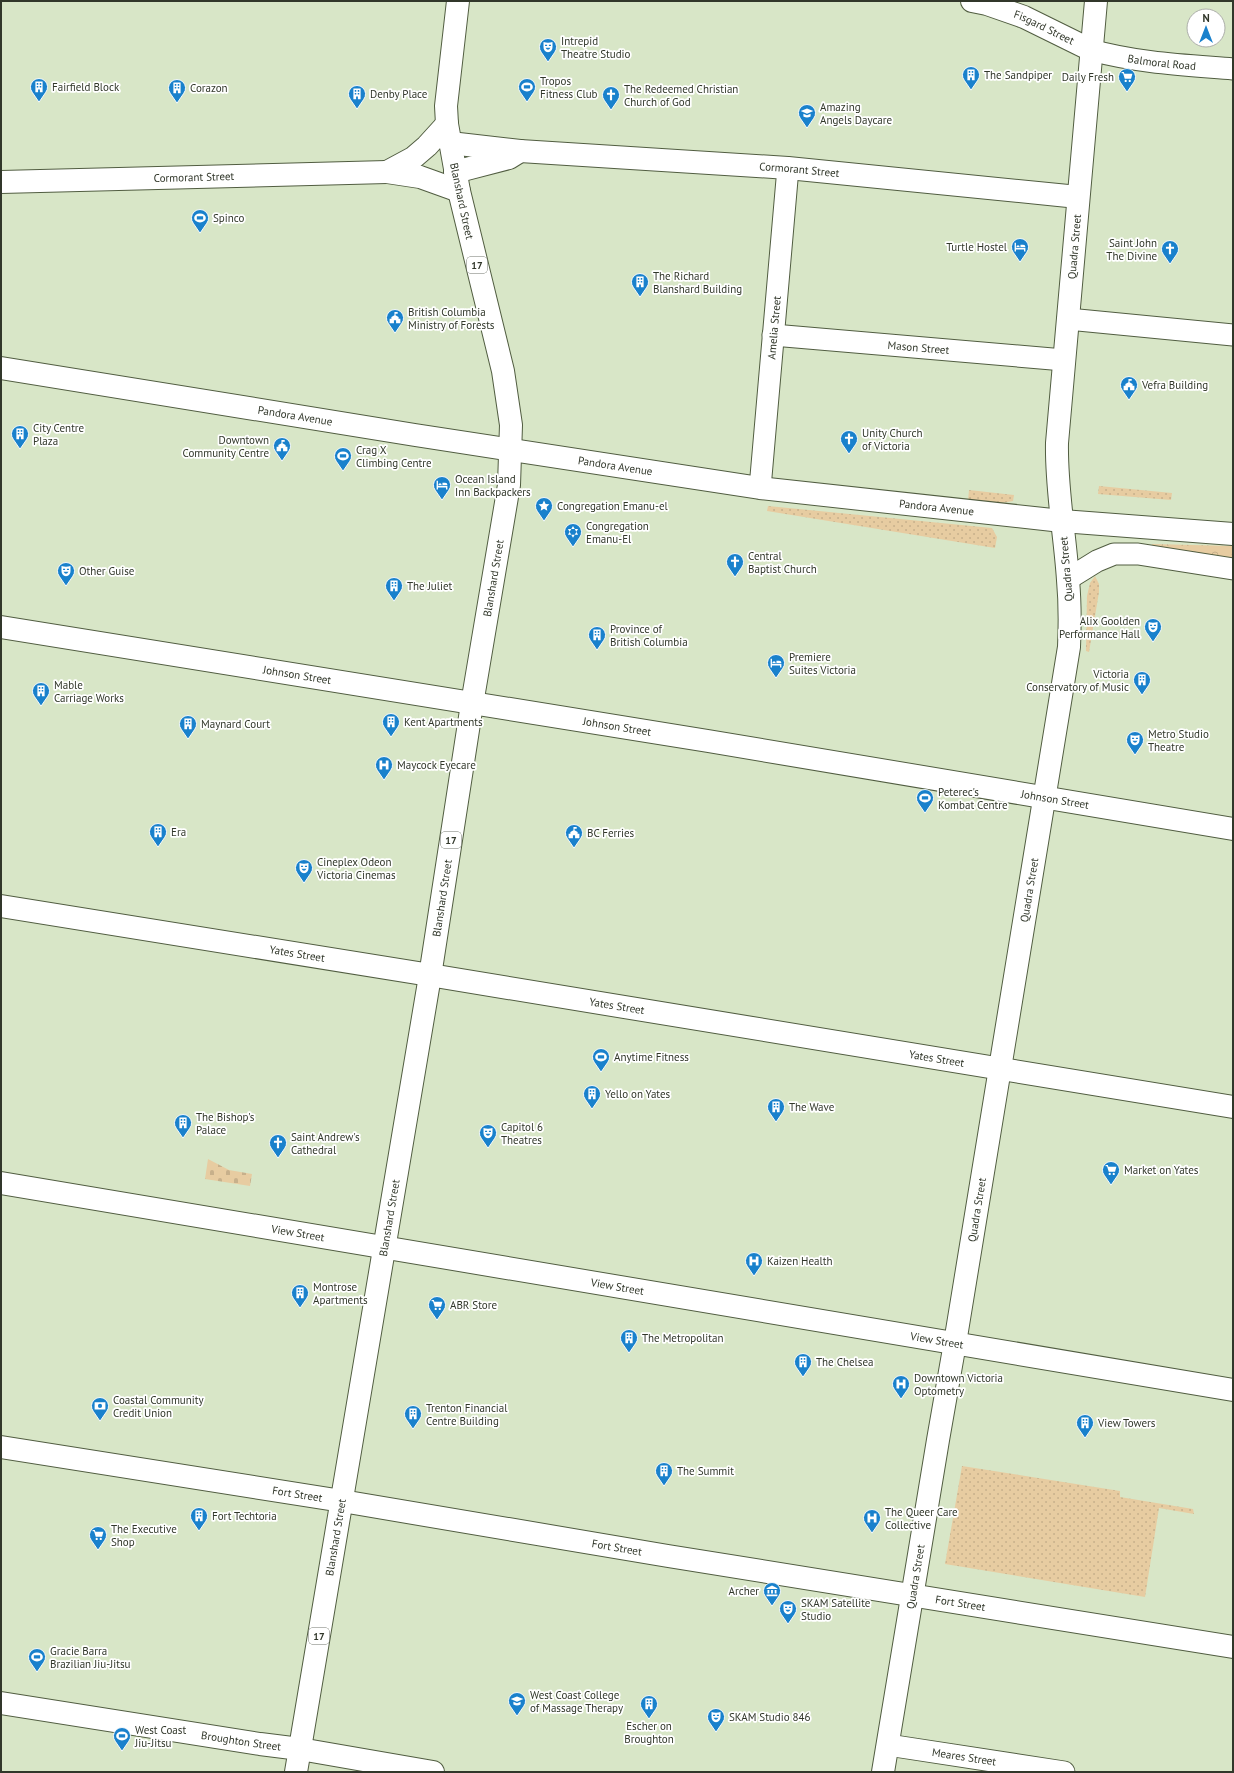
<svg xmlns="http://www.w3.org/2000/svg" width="1234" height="1773" viewBox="0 0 1234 1773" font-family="'PT Sans',sans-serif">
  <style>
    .grass { fill: url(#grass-dots) }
    .cemetery { fill: url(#cemetery-stones) }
    .park { fill: url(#park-crowns) }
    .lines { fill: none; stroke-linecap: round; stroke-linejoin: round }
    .minor-casing { stroke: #515d41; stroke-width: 23 }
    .tertiary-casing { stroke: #515d41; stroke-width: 24 }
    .secondary-casing { stroke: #515d41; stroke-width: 24 }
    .primary-casing { stroke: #515d41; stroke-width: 24 }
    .minor { stroke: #fff; stroke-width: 21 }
    .tertiary { stroke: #fff; stroke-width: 22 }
    .secondary { stroke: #fff; stroke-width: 22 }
    .primary { stroke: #fff; stroke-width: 22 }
    .labels { text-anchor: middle; stroke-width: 3.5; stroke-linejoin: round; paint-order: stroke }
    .shield { fill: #fff; stroke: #6f736a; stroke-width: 1 }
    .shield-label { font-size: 10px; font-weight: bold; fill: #31372a }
    .street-label { font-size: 11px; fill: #31372a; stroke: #fff }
    .poi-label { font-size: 11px; fill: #31372a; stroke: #fff; text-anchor: start }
  </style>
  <defs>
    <pattern id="grass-dots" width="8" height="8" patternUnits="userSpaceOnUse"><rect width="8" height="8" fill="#e7cca1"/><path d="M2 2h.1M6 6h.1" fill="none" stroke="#c7b08b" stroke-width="1.8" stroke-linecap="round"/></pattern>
    <pattern id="cemetery-stones" width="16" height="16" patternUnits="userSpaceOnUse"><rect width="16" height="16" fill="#e7cca1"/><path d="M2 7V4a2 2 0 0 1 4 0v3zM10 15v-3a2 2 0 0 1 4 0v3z" fill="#c7b08b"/></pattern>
    <pattern id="park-crowns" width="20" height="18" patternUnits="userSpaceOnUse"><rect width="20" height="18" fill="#e7cca1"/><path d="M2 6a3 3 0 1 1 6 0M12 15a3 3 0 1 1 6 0" fill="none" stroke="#c7b08b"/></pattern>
  </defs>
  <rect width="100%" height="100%" fill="#d8e6c7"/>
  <!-- grass -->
  <g class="grass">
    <polygon points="1099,486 1172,493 1171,500 1098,494"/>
    <polygon points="969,490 1014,495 1013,501 997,504 968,501"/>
    <polygon points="768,506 992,528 997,537 995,548 767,511"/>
    <polygon points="1095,576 1099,584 1099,592 1089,652 1086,651 1087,596 1090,583"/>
    <polygon points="962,1466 1120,1491 1120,1497 1193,1509 1194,1514 1159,1508 1145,1597 945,1564"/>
  </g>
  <!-- cemetery -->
  <polygon class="cemetery" points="208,1159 229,1170 252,1174 250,1186 205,1179"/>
  <!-- park -->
  <polygon class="park" points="1152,544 1233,546 1233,561 1152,548"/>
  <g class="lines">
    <defs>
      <g id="minor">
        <path id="s1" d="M1091,50c47,13 94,15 142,19"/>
        <polyline points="1068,319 1233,335"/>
        <path id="s2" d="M773,335l291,25"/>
        <path id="s3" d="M760,488l28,-320"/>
        <polyline points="1068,579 1097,561 1114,554 1138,554 1233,569"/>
        <path id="s4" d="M888,1745l176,27"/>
      </g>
      <g id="tertiary">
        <path id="s5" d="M972,1l15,3 37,13 67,33"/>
        <path id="s6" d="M520,151l268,17 290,29"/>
        <path id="s7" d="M1,182l386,-10"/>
        <path id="s8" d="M1,1183l1232,207"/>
        <path id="s9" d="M1,1703l259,41 40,5 133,23"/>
      </g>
      <g id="secondary">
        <path id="s10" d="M1,368l414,67 345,53 302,33 171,13"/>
        <path id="s11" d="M1,627l707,114 525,88"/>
        <path id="s12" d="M1,906c411,65 821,134 1232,201"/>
        <path id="s13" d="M1,1447l341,54 326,55 565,91"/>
        <path id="s14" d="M883,1772l55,-332 17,-97 114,-696c1,-22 1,-45 -1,-67 -3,-46 -12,-91 -11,-137l39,-442"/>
      </g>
      <g id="primary">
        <polyline points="450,143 520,151"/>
        <polyline points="387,172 413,158 427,146 447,124"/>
        <polyline points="387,172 420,177 459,191"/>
        <polyline points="455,172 509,158 517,153"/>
        <path id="s15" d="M296,1772l134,-796 42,-272 37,-219 2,-60 -8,-54 -44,-180 -12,-67 -1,-18 12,-105"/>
      </g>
    </defs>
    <!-- minor casing -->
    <use href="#minor" class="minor-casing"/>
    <!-- tertiary casing -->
    <use href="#tertiary" class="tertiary-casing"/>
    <!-- secondary casing -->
    <use href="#secondary" class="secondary-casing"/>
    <!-- primary casing -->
    <use href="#primary" class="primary-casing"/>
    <!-- minor -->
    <use href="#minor" class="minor"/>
    <!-- tertiary -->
    <use href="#tertiary" class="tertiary"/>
    <!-- secondary -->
    <use href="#secondary" class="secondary"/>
    <!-- primary -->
    <use href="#primary" class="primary"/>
  </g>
  <!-- icons -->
  <defs>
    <symbol id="theatre-pin" viewBox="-11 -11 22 30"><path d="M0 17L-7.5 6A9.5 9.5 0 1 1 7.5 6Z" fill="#1981cc" stroke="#fff"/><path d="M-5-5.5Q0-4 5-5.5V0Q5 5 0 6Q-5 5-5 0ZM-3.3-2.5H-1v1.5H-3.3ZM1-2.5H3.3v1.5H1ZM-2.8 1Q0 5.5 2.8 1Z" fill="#fff"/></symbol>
    <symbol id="building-pin" viewBox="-11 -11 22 30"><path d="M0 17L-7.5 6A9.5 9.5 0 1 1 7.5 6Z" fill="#1981cc" stroke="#fff"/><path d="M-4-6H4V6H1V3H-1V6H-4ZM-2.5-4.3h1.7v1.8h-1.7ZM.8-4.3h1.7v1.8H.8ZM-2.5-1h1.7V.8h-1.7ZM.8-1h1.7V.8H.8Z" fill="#fff"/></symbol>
    <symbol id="supermarket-pin" viewBox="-11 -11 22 30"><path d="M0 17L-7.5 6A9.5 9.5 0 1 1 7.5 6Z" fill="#1981cc" stroke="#fff"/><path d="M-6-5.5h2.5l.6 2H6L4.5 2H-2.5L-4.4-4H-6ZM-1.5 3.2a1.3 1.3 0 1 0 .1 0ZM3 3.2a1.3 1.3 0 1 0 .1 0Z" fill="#fff"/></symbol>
    <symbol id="stadium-pin" viewBox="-11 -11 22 30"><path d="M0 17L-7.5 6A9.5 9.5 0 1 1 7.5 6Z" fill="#1981cc" stroke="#fff"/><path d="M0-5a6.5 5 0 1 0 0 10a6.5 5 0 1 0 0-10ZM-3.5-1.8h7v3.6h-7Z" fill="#fff"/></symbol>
    <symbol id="church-pin" viewBox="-11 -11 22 30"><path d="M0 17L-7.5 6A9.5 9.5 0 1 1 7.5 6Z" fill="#1981cc" stroke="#fff"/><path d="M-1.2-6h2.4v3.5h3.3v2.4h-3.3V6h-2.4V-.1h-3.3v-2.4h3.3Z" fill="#fff"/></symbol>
    <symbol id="school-pin" viewBox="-11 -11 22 30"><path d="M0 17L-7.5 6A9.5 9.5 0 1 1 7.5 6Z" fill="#1981cc" stroke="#fff"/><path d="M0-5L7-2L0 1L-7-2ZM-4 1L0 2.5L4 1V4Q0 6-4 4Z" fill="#fff"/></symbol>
    <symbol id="hotel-pin" viewBox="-11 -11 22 30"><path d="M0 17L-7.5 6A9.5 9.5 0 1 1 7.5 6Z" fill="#1981cc" stroke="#fff"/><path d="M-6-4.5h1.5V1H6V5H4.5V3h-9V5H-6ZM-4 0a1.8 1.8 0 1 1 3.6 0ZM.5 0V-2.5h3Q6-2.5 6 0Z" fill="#fff"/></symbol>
    <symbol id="civic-pin" viewBox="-11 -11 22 30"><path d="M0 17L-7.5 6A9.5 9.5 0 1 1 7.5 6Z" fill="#1981cc" stroke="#fff"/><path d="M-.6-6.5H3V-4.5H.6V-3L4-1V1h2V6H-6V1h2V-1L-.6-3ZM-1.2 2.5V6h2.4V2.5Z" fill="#fff"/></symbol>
    <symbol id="sight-pin" viewBox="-11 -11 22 30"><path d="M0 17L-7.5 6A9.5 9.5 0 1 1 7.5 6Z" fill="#1981cc" stroke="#fff"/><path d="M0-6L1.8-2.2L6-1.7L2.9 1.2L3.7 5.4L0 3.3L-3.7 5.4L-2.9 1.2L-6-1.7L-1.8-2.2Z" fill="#fff"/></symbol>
    <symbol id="synagogue-pin" viewBox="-11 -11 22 30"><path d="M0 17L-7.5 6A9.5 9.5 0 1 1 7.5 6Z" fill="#1981cc" stroke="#fff"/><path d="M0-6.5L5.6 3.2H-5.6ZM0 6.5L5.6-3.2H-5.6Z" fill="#fff"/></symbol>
    <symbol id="hospital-pin" viewBox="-11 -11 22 30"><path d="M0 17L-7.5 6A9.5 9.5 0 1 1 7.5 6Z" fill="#1981cc" stroke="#fff"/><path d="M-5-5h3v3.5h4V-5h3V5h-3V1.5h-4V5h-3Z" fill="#fff"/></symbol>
    <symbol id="bank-pin" viewBox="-11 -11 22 30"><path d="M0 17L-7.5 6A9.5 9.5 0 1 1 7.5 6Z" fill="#1981cc" stroke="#fff"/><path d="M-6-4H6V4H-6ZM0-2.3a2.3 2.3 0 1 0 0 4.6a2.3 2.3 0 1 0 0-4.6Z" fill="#fff"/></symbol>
    <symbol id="museum-pin" viewBox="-11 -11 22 30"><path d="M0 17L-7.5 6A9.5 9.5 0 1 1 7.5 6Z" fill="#1981cc" stroke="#fff"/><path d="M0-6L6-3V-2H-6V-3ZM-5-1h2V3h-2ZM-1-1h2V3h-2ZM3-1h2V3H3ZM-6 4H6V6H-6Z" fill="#fff"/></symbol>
    <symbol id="university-pin" viewBox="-11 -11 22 30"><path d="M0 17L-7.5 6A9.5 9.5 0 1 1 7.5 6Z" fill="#1981cc" stroke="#fff"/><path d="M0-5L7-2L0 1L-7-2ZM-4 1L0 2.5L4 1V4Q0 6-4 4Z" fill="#fff"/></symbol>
  </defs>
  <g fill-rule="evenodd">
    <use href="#theatre-pin" x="538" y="37" width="20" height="27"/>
    <use href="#building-pin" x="961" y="65" width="20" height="27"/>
    <use href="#supermarket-pin" x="1117" y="67" width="20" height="27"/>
    <use href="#building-pin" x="29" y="77" width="20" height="27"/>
    <use href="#stadium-pin" x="517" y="77" width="20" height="27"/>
    <use href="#building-pin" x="167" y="78" width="20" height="27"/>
    <use href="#building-pin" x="347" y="84" width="20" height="27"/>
    <use href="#church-pin" x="601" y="85" width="20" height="27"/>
    <use href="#school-pin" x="797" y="103" width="20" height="27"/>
    <use href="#stadium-pin" x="190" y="208" width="20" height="27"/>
    <use href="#hotel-pin" x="1010" y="237" width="20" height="27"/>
    <use href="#church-pin" x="1160" y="239" width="20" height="27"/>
    <use href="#building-pin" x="630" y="272" width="20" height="27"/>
    <use href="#civic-pin" x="385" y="308" width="20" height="27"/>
    <use href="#civic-pin" x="1119" y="375" width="20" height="27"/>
    <use href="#building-pin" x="10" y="424" width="20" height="27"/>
    <use href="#church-pin" x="839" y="429" width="20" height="27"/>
    <use href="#civic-pin" x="272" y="436" width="20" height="27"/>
    <use href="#stadium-pin" x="333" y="446" width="20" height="27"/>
    <use href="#hotel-pin" x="432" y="475" width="20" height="27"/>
    <use href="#sight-pin" x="534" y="496" width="20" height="27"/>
    <use href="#synagogue-pin" x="563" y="522" width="20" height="27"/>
    <use href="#church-pin" x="725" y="552" width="20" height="27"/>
    <use href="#theatre-pin" x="56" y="561" width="20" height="27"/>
    <use href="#building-pin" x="384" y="576" width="20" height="27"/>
    <use href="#theatre-pin" x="1143" y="617" width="20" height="27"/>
    <use href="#building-pin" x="587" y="625" width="20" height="27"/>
    <use href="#hotel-pin" x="766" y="653" width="20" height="27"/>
    <use href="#building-pin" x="1132" y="670" width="20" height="27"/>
    <use href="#building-pin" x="31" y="681" width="20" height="27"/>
    <use href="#building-pin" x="381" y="712" width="20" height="27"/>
    <use href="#building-pin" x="178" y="714" width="20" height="27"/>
    <use href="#theatre-pin" x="1125" y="730" width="20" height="27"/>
    <use href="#hospital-pin" x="374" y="755" width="20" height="27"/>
    <use href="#stadium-pin" x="915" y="788" width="20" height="27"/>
    <use href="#building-pin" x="148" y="822" width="20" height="27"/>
    <use href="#civic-pin" x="564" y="823" width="20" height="27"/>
    <use href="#theatre-pin" x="294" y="858" width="20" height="27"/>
    <use href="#stadium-pin" x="591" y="1047" width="20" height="27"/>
    <use href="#building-pin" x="582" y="1084" width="20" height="27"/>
    <use href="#building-pin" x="766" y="1097" width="20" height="27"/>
    <use href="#building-pin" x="173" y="1113" width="20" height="27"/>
    <use href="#theatre-pin" x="478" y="1123" width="20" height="27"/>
    <use href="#church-pin" x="268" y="1133" width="20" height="27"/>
    <use href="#supermarket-pin" x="1101" y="1160" width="20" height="27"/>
    <use href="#hospital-pin" x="744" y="1251" width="20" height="27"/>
    <use href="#building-pin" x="290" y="1283" width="20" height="27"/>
    <use href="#supermarket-pin" x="427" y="1295" width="20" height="27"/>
    <use href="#building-pin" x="619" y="1328" width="20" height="27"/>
    <use href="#building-pin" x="793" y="1352" width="20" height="27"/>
    <use href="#hospital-pin" x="891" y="1374" width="20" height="27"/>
    <use href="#bank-pin" x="90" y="1396" width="20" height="27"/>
    <use href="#building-pin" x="403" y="1404" width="20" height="27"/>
    <use href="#building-pin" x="1075" y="1413" width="20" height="27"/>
    <use href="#building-pin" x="654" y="1461" width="20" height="27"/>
    <use href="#building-pin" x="189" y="1506" width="20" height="27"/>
    <use href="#hospital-pin" x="862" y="1508" width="20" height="27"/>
    <use href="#supermarket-pin" x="88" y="1525" width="20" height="27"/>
    <use href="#museum-pin" x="762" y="1581" width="20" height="27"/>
    <use href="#theatre-pin" x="778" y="1599" width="20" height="27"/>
    <use href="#stadium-pin" x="27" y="1647" width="20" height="27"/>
    <use href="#university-pin" x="507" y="1691" width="20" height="27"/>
    <use href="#building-pin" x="639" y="1694" width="20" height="27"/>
    <use href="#theatre-pin" x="706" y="1707" width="20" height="27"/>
    <use href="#stadium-pin" x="112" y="1726" width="20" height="27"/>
  </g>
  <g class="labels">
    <!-- shield labels -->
    <g class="shield">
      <rect x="467" y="257" width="20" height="16" rx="3"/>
      <rect x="441" y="832" width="20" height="16" rx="3"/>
      <rect x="309" y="1628" width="20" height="16" rx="3"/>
    </g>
    <g class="shield-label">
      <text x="477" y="269">17</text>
      <text x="451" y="844">17</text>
      <text x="319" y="1640">17</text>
    </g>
    <!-- street labels -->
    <g class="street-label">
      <text dy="4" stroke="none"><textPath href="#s5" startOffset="77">Fisgard Street</textPath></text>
      <text dy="4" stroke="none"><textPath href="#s1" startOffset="72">Balmoral Road</textPath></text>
      <text dy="4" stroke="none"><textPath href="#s6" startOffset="280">Cormorant Street</textPath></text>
      <text dy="4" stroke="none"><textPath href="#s7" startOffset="193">Cormorant Street</textPath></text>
      <text transform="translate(462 201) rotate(78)" y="4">Blanshard Street</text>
      <text dy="4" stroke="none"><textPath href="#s14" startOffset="1542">Quadra Street</textPath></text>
      <text dy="4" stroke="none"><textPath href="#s3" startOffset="161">Amelia Street</textPath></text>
      <text dy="4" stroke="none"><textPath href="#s2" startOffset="146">Mason Street</textPath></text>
      <text dy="4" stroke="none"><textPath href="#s10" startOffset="298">Pandora Avenue</textPath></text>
      <text dy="4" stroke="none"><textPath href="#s10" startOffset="622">Pandora Avenue</textPath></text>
      <text dy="4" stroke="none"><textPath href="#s10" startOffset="946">Pandora Avenue</textPath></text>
      <text transform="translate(1066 569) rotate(-95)" y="4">Quadra Street</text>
      <text dy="4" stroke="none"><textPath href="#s15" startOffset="1210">Blanshard Street</textPath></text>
      <text dy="4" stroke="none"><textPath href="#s11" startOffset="300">Johnson Street</textPath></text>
      <text dy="4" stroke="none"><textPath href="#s11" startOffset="624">Johnson Street</textPath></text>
      <text dy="4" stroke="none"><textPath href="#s11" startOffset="1068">Johnson Street</textPath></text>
      <text dy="4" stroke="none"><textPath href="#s14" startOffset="894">Quadra Street</textPath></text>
      <text dy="4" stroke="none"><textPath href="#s15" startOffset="886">Blanshard Street</textPath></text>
      <text dy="4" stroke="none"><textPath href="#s12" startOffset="300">Yates Street</textPath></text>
      <text dy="4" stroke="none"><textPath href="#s12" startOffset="624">Yates Street</textPath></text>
      <text dy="4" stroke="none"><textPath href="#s12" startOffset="948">Yates Street</textPath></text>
      <text dy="4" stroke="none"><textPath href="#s14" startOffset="570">Quadra Street</textPath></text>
      <text dy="4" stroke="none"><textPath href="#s15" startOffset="562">Blanshard Street</textPath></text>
      <text dy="4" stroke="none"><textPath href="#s8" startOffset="301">View Street</textPath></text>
      <text dy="4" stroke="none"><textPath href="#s8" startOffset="625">View Street</textPath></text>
      <text dy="4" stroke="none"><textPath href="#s8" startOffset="949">View Street</textPath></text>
      <text dy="4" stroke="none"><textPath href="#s13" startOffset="300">Fort Street</textPath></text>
      <text dy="4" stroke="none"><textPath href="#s15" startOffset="238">Blanshard Street</textPath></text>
      <text dy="4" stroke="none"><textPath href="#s13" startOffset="624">Fort Street</textPath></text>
      <text dy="4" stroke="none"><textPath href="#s14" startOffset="198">Quadra Street</textPath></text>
      <text dy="4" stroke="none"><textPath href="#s13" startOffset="972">Fort Street</textPath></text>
      <text dy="4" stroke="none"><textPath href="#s9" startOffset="243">Broughton Street</textPath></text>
      <text dy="4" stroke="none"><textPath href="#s4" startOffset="77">Meares Street</textPath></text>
    </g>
    <!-- poi labels -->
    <g class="poi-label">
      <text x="561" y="45">Intrepid<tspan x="561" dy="13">Theatre Studio</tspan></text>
      <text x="984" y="79">The Sandpiper</text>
      <text x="1114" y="81" text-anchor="end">Daily Fresh</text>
      <text x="540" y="85">Tropos<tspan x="540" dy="13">Fitness Club</tspan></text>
      <text x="52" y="91">Fairfield Block</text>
      <text x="190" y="92">Corazon</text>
      <text x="624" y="93">The Redeemed Christian<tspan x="624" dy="13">Church of God</tspan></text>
      <text x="370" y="98">Denby Place</text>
      <text x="820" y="111">Amazing<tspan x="820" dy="13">Angels Daycare</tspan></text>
      <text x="213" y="222">Spinco</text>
      <text x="1157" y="247" text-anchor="end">Saint John<tspan x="1157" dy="13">The Divine</tspan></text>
      <text x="1007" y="251" text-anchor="end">Turtle Hostel</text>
      <text x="653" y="280">The Richard<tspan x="653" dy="13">Blanshard Building</tspan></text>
      <text x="408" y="316">British Columbia<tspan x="408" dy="13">Ministry of Forests</tspan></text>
      <text x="1142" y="389">Vefra Building</text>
      <text x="33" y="432">City Centre<tspan x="33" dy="13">Plaza</tspan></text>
      <text x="862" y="437">Unity Church<tspan x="862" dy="13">of Victoria</tspan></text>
      <text x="269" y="444" text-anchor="end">Downtown<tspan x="269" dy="13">Community Centre</tspan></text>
      <text x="356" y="454">Crag X<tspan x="356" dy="13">Climbing Centre</tspan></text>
      <text x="455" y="483">Ocean Island<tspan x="455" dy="13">Inn Backpackers</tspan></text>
      <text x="557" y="510">Congregation Emanu-el</text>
      <text x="586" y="530">Congregation<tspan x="586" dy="13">Emanu-El</tspan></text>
      <text x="748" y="560">Central<tspan x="748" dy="13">Baptist Church</tspan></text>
      <text x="79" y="575">Other Guise</text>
      <text x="407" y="590">The Juliet</text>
      <text x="1140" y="625" text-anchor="end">Alix Goolden<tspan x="1140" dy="13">Performance Hall</tspan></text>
      <text x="610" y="633">Province of<tspan x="610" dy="13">British Columbia</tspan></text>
      <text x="789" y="661">Premiere<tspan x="789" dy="13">Suites Victoria</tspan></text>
      <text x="1129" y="678" text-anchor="end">Victoria<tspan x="1129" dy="13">Conservatory of Music</tspan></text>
      <text x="54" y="689">Mable<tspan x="54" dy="13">Carriage Works</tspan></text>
      <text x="404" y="726">Kent Apartments</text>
      <text x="201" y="728">Maynard Court</text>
      <text x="1148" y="738">Metro Studio<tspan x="1148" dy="13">Theatre</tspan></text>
      <text x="397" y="769">Maycock Eyecare</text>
      <text x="938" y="796">Peterec's<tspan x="938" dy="13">Kombat Centre</tspan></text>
      <text x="171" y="836">Era</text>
      <text x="587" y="837">BC Ferries</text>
      <text x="317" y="866">Cineplex Odeon<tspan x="317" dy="13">Victoria Cinemas</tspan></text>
      <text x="614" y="1061">Anytime Fitness</text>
      <text x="605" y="1098">Yello on Yates</text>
      <text x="789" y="1111">The Wave</text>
      <text x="196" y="1121">The Bishop's<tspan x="196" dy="13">Palace</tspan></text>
      <text x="501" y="1131">Capitol 6<tspan x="501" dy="13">Theatres</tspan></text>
      <text x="291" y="1141">Saint Andrew's<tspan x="291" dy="13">Cathedral</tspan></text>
      <text x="1124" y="1174">Market on Yates</text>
      <text x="767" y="1265">Kaizen Health</text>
      <text x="313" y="1291">Montrose<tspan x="313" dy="13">Apartments</tspan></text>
      <text x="450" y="1309">ABR Store</text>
      <text x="642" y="1342">The Metropolitan</text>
      <text x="816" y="1366">The Chelsea</text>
      <text x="914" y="1382">Downtown Victoria<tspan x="914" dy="13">Optometry</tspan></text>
      <text x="113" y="1404">Coastal Community<tspan x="113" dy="13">Credit Union</tspan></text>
      <text x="426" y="1412">Trenton Financial<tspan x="426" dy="13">Centre Building</tspan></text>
      <text x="1098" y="1427">View Towers</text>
      <text x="677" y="1475">The Summit</text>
      <text x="885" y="1516">The Queer Care<tspan x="885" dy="13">Collective</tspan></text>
      <text x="212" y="1520">Fort Techtoria</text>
      <text x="111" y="1533">The Executive<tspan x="111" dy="13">Shop</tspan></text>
      <text x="759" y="1595" text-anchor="end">Archer</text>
      <text x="801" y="1607">SKAM Satellite<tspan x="801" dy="13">Studio</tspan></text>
      <text x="50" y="1655">Gracie Barra<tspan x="50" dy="13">Brazilian Jiu-Jitsu</tspan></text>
      <text x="530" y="1699">West Coast College<tspan x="530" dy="13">of Massage Therapy</tspan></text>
      <text x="729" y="1721">SKAM Studio 846</text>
      <text x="649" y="1730" text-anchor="middle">Escher on<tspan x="649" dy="13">Broughton</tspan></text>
      <text x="135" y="1734">West Coast<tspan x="135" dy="13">Jiu-Jitsu</tspan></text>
    </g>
  </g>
  <!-- border -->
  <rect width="1234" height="1773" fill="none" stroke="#31372a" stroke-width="4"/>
  <!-- north arrow -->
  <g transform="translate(1206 28)"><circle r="19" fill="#ffffff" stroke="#adafaa"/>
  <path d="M0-3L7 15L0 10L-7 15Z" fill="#1981cc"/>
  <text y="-6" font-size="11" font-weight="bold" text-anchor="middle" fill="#31372a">N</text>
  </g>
</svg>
